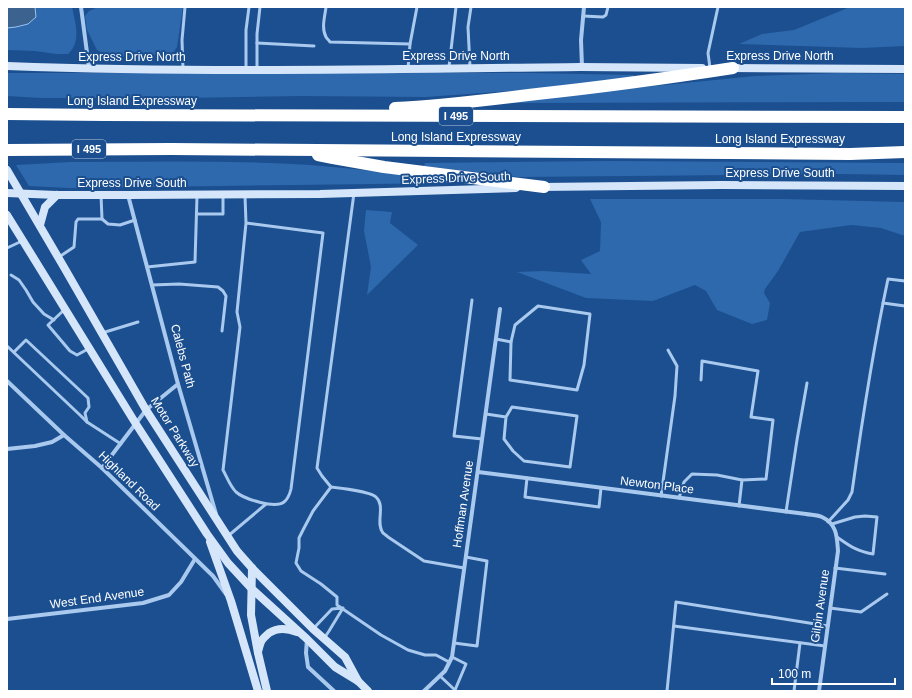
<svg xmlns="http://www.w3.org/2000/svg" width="912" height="698" viewBox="0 0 912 698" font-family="Helvetica,sans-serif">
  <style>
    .green { fill: #2e69ad }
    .water { fill: #3c6290; stroke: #9cc4f0 }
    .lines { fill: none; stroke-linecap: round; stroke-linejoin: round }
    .lane { stroke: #a9c9ee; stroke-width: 3 }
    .street { stroke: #a9c9ee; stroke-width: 4 }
    .secondary { stroke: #d6e6fa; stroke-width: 8 }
    .highway { stroke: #fff; stroke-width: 12 }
    .labels { text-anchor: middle; stroke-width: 4; stroke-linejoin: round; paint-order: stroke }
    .shield { fill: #1b4f8f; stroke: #bbcadd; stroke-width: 1 }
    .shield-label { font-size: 11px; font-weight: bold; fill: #fff }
    .street-label { font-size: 12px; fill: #fff; stroke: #1b4f8f }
  </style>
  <rect width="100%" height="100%" fill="#1b4f8f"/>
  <!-- green -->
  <g class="green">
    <path d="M7,7h65c3,15 10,35 -4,47h-12l-21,-3 -28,-1z"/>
    <polygon points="98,7 183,7 177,47 173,53 127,57 105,54 97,50 87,30 85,16 89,11"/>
    <polygon points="850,7 905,7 905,46 862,48 739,44 762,34 794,30"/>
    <polygon points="7,73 531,73 634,75 634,78 538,89 426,97 300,96 184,98 41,98 7,96"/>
    <polygon points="840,73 905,74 905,102 512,103 513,100 755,76"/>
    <polygon points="610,161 905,163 905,175 841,174 518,177 424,166 425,163"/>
    <path d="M71,162c80,0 160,-2 240,3 47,4 94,9 141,15v3l-383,5 -40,-2 -13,-21z"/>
    <polygon points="590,199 783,199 905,202 905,236 881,228 851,225 800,232 778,271 765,289 764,293 770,303 767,320 752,324 717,310 706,291 695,285 653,301 586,298 517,272 543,271 591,274 581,260 600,251 601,222"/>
    <polygon points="366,210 392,212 390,223 418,245 367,295 371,267 364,231"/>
  </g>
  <!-- water -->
  <polygon class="water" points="7,7 35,7 36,17 28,24 16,27 7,28"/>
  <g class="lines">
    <!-- lane -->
    <g class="lane">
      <path d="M326,7c-1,9 -5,21 0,30 1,2 3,3 4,5l80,2"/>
      <polyline points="583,16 603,17 606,15 608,7"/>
      <polyline points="257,43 314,46"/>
      <polyline points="449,67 456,7"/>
      <polyline points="470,67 468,27 471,7"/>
      <polyline points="710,68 708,53 718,7"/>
      <polyline points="183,69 182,40 185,7"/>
      <polyline points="246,69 246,30 249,7"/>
      <polyline points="257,69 257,34 260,7"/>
      <polyline points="408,69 410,44 417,7"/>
      <path d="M354,193l-37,275 5,8 9,11c9,1 40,5 45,10 10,9 -1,26 7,36 0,0 4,3 5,4l36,24 40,7"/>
      <polyline points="101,195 102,219"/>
      <path d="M245,196l1,27 -9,89 3,15 -17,143c4,7 7,16 13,22 8,7 39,17 48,10 4,-3 6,-9 7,-13l32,-256 -77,-10"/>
      <polyline points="197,214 223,214 223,195"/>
      <polyline points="7,248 22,241"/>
      <polyline points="59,257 74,247 76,222 78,219 102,219 108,224 120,225 135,220"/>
      <polyline points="147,267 195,262 197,196"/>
      <polyline points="11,275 19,280 26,290 33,302 44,314 54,320"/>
      <polyline points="152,285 179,284 218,287 223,291 226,296 222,331"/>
      <polyline points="472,300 454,436 482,439"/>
      <polyline points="883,303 905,306"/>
      <polygon points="538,306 590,314 584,365 577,390 510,380 511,342 515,325"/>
      <polyline points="64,310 48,325 70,351 77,355 88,349"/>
      <polyline points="102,333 138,322"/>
      <polyline points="496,339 511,342"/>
      <polyline points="7,346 81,416 87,422 121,444"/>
      <polyline points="14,352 26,340 88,398 89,407 85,413 87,422"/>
      <polyline points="701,380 702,361 758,371 751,417 773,420 766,479 742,480 739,506"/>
      <polyline points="486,414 506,417 512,407 577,416 570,467 524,461 513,451 504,439 506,417"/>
      <polyline points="527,478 525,497 599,507 601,488"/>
      <polyline points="331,487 313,511 303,530 299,538 299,548 296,563 301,571 321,584 337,597 337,605 381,635 408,650 425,655 436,655 449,662"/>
      <polyline points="661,496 675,396 677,366 668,350"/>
      <polyline points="679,498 684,482 692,474 717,475 742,480"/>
      <polyline points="786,512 797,440 807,383"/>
      <path d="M828,522l20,-22 4,-8c10,-71 21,-143 36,-213l17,2"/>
      <path d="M832,524l23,-7 10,-1 12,1 -4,37c-17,-3 -23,-8 -36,-17"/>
      <polyline points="228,536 266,504"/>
      <polyline points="835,568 885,574"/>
      <polyline points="830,608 861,612 887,594"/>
      <polyline points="674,626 825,646"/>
      <polyline points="313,629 332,609 343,608 329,631 325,637"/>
      <polyline points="454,643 477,646 487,561 466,557"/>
      <polyline points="452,657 466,664 455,690"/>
      <polyline points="440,676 456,691"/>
      <polyline points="667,691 676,602 828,626"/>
      <polyline points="794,691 800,643"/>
    </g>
    <!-- street -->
    <g class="street">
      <polyline points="81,7 89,68"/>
      <polyline points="582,67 581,40 584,7"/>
      <polyline points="128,195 178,384 216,514"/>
      <polyline points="7,381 64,435 102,468 136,501 213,576 226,594"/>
      <polyline points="7,449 35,446 52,442 64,435"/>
      <polyline points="102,468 146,410 178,384"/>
      <path d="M478,472l328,42c5,1 12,1 16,3 15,7 15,20 16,34l-19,140"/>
      <polyline points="7,619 143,603 169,595 181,582 195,559"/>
      <polyline points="307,639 306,653 308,667 334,691"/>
      <polyline points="424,691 445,671 452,657 500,309"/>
    </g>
    <!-- secondary -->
    <g class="secondary">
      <path d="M7,66c191,7 382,3 573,1 41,0 81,1 122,1"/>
      <polyline points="728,68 905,69"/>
      <polyline points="7,170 65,269 146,410 237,551 252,568 313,629 345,657 358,681"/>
      <polyline points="540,187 721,185 905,186"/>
      <polyline points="7,193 57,195 128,195 320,194 516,188"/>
      <polyline points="7,215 136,424 207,534 228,563 252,589 307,639 335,667 358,681 368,691"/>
      <polyline points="40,225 45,207 57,195"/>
      <polyline points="210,542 231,601 258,691"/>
      <polyline points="252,568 251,615 258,653 267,691"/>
      <path d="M258,652c1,-4 2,-9 4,-12 2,-3 5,-5 7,-7 9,-6 18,-5 28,-1"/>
    </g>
    <!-- highway -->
    <g class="highway">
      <path d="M395,108c47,-2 94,-8 142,-14 65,-7 131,-16 196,-26"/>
      <polyline points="7,114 104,115 905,117"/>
      <polyline points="7,150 171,149 850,154 905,152"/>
      <polyline points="318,155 333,158 384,167 544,187"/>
    </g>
  </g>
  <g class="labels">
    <!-- shield labels -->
    <g class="shield">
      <rect x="439" y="107" width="34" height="18" rx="3"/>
      <rect x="72" y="140" width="34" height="18" rx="3"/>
    </g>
    <g class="shield-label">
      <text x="456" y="120">I 495</text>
      <text x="89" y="153">I 495</text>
    </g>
    <!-- street labels -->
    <g class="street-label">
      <text x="456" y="60">Express Drive North</text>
      <text x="780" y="60">Express Drive North</text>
      <text x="132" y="61">Express Drive North</text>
      <text x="132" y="105">Long Island Expressway</text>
      <text x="456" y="141">Long Island Expressway</text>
      <text x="780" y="143">Long Island Expressway</text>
      <text x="780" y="177">Express Drive South</text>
      <text transform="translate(456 178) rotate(-2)" y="4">Express Drive South</text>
      <text x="132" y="187">Express Drive South</text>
      <text transform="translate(183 356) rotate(75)" y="4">Calebs Path</text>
      <text transform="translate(175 432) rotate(58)" y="4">Motor Parkway</text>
      <text transform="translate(129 481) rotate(44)" y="4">Highland Road</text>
      <text transform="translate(657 485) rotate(7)" y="4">Newton Place</text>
      <text transform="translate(463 504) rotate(-82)" y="4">Hoffman Avenue</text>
      <text transform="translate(97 598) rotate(-8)" y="4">West End Avenue</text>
      <text transform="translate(820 606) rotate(-82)" y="4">Gilpin Avenue</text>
    </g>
  </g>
  <!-- border -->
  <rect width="912" height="698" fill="none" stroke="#ffffff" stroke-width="16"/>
  <!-- scale -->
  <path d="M772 678v6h123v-6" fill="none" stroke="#ffffff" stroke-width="2"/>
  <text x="778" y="678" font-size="12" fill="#ffffff" stroke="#1b4f8f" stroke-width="3" paint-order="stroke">100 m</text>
</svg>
